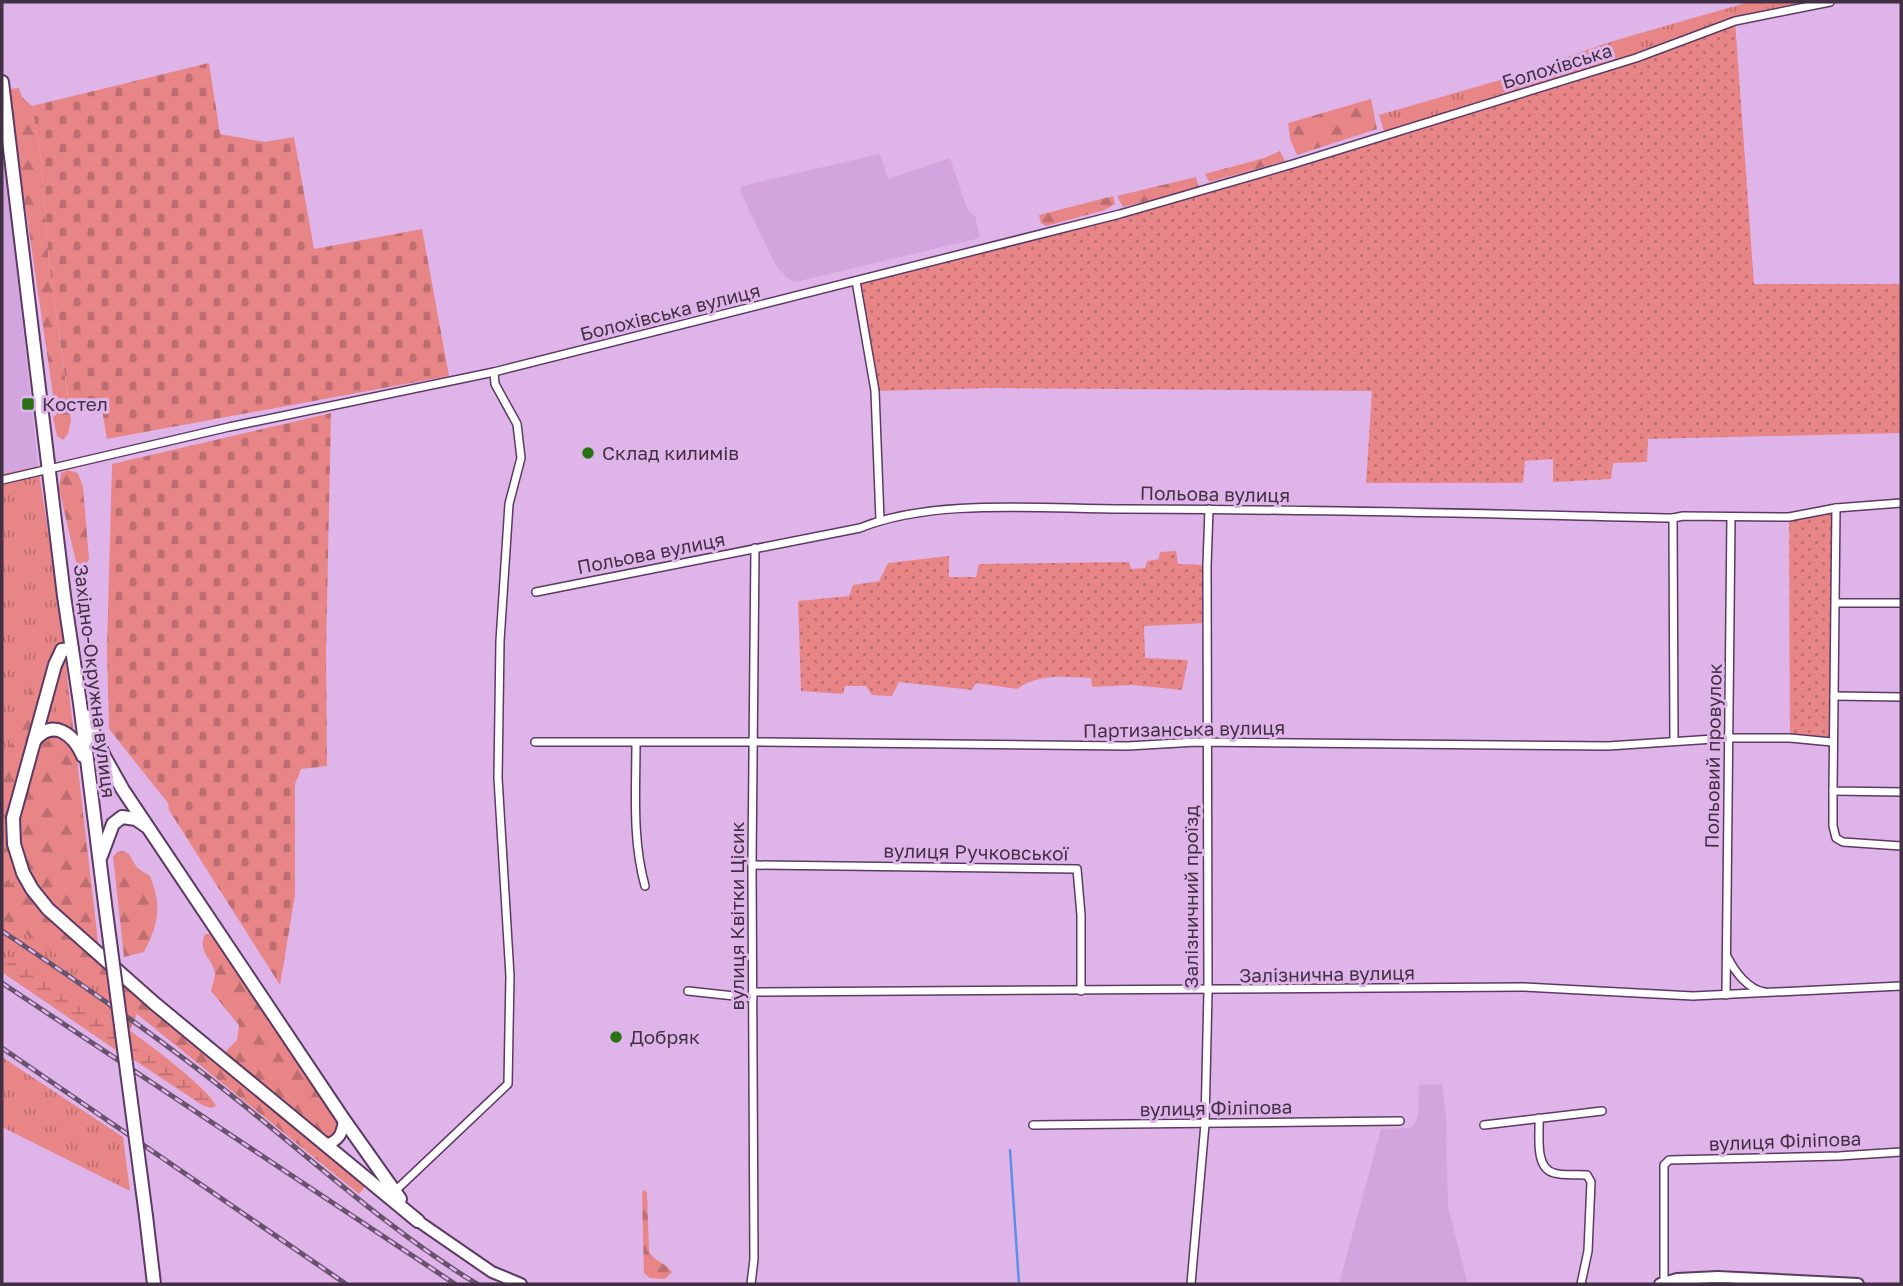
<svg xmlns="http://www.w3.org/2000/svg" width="1903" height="1286" viewBox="0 0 1903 1286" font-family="'Golos Text',sans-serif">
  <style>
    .built { fill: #d3a5de }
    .grass { fill: url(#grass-tufts) }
    .forest { fill: url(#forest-firs) }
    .wetland { fill: url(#wetland-marsh) }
    .cemetery { fill: url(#cemetery-stones) }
    .garden { fill: url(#garden-dots) }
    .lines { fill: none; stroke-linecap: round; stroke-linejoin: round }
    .stream { stroke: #5d8fe4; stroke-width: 2.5 }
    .street-casing { stroke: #5d3965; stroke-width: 10 }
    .secondary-casing { stroke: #5d3965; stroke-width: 14 }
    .primary-casing { stroke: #5d3965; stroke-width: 16 }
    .street { stroke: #fff; stroke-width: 7 }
    .secondary { stroke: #fff; stroke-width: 10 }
    .primary { stroke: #fff; stroke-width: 12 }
    .rail-casing { stroke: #69526e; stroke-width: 5 }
    .rail { stroke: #dfb4e8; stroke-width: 2.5; stroke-dasharray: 8; stroke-linecap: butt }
    .primary-bridge-casing { stroke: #5d3965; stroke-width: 16; stroke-linecap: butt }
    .primary-bridge { stroke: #fff; stroke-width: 12 }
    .poi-dot { fill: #287215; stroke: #dfb4e8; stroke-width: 2.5 }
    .labels { text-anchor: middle; stroke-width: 6; stroke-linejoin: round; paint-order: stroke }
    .street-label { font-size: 19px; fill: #423145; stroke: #dfb4e8 }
    .poi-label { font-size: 19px; fill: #423145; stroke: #dfb4e8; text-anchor: start }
  </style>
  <defs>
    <pattern id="grass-tufts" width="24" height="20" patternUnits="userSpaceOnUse" patternTransform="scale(1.75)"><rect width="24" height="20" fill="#e88687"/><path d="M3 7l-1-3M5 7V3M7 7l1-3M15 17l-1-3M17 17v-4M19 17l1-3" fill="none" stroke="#be6e70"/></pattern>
    <pattern id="forest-firs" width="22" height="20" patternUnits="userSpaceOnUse" patternTransform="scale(1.75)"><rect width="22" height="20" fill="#e88687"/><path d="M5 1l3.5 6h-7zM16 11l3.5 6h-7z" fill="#be6e70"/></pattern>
    <pattern id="wetland-marsh" width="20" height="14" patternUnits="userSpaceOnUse" patternTransform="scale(1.75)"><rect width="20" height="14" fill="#e88687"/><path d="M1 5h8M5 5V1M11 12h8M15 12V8" fill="none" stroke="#be6e70"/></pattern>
    <pattern id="cemetery-stones" width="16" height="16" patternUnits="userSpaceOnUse" patternTransform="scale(1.75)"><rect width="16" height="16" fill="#e88687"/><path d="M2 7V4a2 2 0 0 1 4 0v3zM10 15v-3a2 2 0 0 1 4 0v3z" fill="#be6e70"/></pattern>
    <pattern id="garden-dots" width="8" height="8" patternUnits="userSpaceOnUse" patternTransform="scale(1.75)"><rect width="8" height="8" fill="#e88687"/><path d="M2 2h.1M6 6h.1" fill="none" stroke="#be6e70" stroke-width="1.8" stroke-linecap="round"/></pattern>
  </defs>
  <rect width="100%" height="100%" fill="#dfb4e8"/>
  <!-- built -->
  <g class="built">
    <polygon points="2,134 38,466 2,474"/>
    <polygon points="880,154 888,179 950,158 965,203 969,212 975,216 980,238 795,282 787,278 776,266 740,191 742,186"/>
    <polygon points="1442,1084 1446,1117 1448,1208 1468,1284 1339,1284 1381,1129 1411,1128 1416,1122 1418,1114 1419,1085"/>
  </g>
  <!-- grass -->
  <g class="grass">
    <polygon points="1749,2 1830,2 1735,21 1662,49 1385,135 1379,115 1507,78 1613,41"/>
    <polygon points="38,466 58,597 104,993 137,1014 120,1053 2,972 2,474"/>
    <polygon points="2,1057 123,1137 130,1191 2,1127"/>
  </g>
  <!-- forest -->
  <g class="forest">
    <polygon points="19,88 22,97 32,106 40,151 49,263 71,420 68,434 63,440 57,436 53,417 56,415 10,102 10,89"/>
    <polygon points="1371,99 1377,129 1297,155 1290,139 1288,123"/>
    <polygon points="1280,151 1285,161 1209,182 1205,174 1264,158"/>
    <polygon points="1196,177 1199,188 1123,207 1117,196"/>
    <polygon points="1113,196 1115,204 1105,210 1046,226 1041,223 1039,215"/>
    <polygon points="68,470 78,473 83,487 89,559 85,566 77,566 59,489 61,473"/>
    <path d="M31,682l7,2 4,9 -29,111 2,63 -10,12 41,29c-8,-17 -20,-36 -26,-55 -9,-33 7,-70 16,-102 6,-10 15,-13 26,-12l14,13 23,203 121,102 17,-17 2,-15 -28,-34c1,-5 4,-13 4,-18 -3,-15 -18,-22 -10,-39h10l125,190 -2,7 -12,13 44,37 -11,13 -222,-180 -33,-21 -20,-20 -82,-55v-128l3,-31 21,-53z"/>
    <path d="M123,851l6,3 8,14 13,8c12,30 9,48 -6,76l-20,5 -11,-100 4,-5z"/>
    <path d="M644,1190l3,2 2,60c6,9 16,11 23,20l-7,7 -15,-1 -6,-5 -2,-80z"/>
  </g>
  <!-- wetland -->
  <path class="wetland" d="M17,959c34,13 186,118 199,147l-5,2 -9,-3 -196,-130 -3,-9z"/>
  <!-- cemetery -->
  <g class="cemetery">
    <polygon points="209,63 220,134 265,142 294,137 314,249 422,229 449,376 107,439 100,398 69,404 49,263 40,151 32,106"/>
    <polygon points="331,413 326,651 327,766 301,769 295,784 295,895 280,985 169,810 168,803 109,729 107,649 112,464"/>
  </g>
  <!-- garden -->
  <g class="garden">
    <polygon points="1735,21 1754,284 1901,284 1901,433 1648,439 1647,462 1613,463 1611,479 1553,482 1553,459 1525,461 1523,483 1366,483 1372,391 993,388 875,391 856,281 1120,214 1636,58"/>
    <polygon points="1836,508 1832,742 1790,738 1789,517"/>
    <path d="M1176,551l2,13 29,1v58l-63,3 1,32 43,2 -6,30 -49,-5 -41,2 -1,-9c-26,-1 -51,-5 -74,11l-41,-6 -4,7 -73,-8 -7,14 -20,-1 -6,-9h-21l-2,8 -42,-3 -3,-90 51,-5 4,-11 26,-4 9,-18 61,-7v21h27l3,-13 150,-2 2,7 14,-1 2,-7 12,-2 1,-7z"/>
  </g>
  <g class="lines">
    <!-- stream -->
    <polyline class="stream" points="1010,1150 1019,1284"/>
    <defs>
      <g id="street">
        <polyline points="856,281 875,391 880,520"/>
        <polyline points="2,480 229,427 494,372 1120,214 1293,164 1636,58 1735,21 1830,2"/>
        <polyline points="1836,508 1833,791 1901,792"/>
        <polyline points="1673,518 1674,741"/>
        <path d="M536,592l324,-64c73,-30 182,-19 262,-19 184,0 367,5 551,9l10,-2 106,1 47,-9 65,-5"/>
        <polyline points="1836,603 1901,603"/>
        <polyline points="1834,696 1901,697"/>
        <polyline points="535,742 754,742 1128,746 1196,742 1608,746 1729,738 1790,738 1832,742"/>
        <path d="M636,743c0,48 -4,96 9,143"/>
        <polyline points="1833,791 1833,826 1836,838 1843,842 1901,846"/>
        <polyline points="752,865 1077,869 1081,915 1081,991"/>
        <path d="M1728,958c7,14 20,31 36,34"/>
        <polyline points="688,991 753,998"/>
        <polyline points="753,992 1524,987 1693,996 1901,986"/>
        <polyline points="1726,995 1731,517"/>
        <path d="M1539,1118c1,16 -5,50 15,55 10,3 22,1 33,2l4,7 -3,69 -7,33"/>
        <polyline points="1033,1125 1400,1121"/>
        <polyline points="1484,1125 1602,1111"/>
        <polyline points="393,1193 508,1084 510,976 498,778 500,641 509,504 521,458 517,424 495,384 494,372"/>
        <polyline points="1664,1283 1664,1165 1669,1160 1839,1156 1901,1152"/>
        <polyline points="751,1284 754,1259 752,865 755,548"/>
        <polyline points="1191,1284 1205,1124 1208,991 1207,565 1209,509"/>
      </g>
      <g id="secondary">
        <path d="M326,1145c13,-5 16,-10 18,-25"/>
        <polyline points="418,1221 492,1272 521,1284"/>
        <polyline points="1660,1284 1677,1279 1718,1277 1858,1284"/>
      </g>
      <g id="primary">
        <polyline points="2,82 64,596 80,703 105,904"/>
        <polyline points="72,649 62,650 55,665 13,818 14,844 23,873 32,889 48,909 154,1003 418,1221"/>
        <polyline points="86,716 105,758 123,790 344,1120 400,1199"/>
        <path d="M34,741c19,-24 40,-6 49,15"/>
        <polyline points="101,856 113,824 122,817 136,819 146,826"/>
        <polyline points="146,1216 154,1284"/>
      </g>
    </defs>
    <!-- street casing -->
    <use href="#street" class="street-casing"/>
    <!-- secondary casing -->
    <use href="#secondary" class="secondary-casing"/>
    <!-- primary casing -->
    <use href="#primary" class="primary-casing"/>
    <!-- street -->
    <use href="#street" class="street"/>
    <!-- secondary -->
    <use href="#secondary" class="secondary"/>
    <!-- primary -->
    <use href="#primary" class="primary"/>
    <defs>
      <g id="rail">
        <path d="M2,931c80,53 159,108 234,168 79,63 154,132 241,185"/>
        <polyline points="2,983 455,1284"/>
        <polyline points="2,1048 346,1284"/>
      </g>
    </defs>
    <!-- rail casing -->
    <use href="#rail" class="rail-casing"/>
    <!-- rail -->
    <use href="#rail" class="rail"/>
    <defs>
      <polyline id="primary-bridge" points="105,904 146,1216"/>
    </defs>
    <!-- primary-bridge casing -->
    <use href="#primary-bridge" class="primary-bridge-casing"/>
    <!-- primary-bridge -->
    <use href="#primary-bridge" class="primary-bridge"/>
  </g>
  <!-- markers -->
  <g class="poi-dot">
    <rect x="21" y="397" width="14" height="14" rx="3.5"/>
    <circle cx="588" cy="453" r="7"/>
    <circle cx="616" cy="1037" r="7"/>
  </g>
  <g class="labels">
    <!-- street labels -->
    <g class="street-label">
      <text transform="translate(1557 66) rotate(-17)" y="7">Болохівська</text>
      <text transform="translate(670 312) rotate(-14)" y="7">Болохівська вулиця</text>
      <text transform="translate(1215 494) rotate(1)" y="7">Польова вулиця</text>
      <text transform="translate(651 553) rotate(-11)" y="7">Польова вулиця</text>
      <text transform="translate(95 681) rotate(83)" y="7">Західно-Окружна вулиця</text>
      <text transform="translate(1184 729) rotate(-1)" y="7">Партизанська вулиця</text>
      <text transform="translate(1713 756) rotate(-89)" y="7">Польовий провулок</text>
      <text transform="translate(976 852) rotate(1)" y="7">вулиця Ручковської</text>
      <text transform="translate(1191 897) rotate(-90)" y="7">Залізничний проїзд</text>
      <text transform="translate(737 916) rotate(-90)" y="7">вулиця Квітки Цісик</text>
      <text transform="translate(1327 974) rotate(-1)" y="7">Залізнична вулиця</text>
      <text transform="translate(1216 1108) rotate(-1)" y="7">вулиця Філіпова</text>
      <text transform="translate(1785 1141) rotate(-2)" y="7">вулиця Філіпова</text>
    </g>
    <!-- poi labels -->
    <g class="poi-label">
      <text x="42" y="411">Костел</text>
      <text x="602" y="460">Склад килимів</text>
      <text x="630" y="1044">Добряк</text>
    </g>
  </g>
  <!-- border -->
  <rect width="1903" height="1286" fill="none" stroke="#423145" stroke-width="7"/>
</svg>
